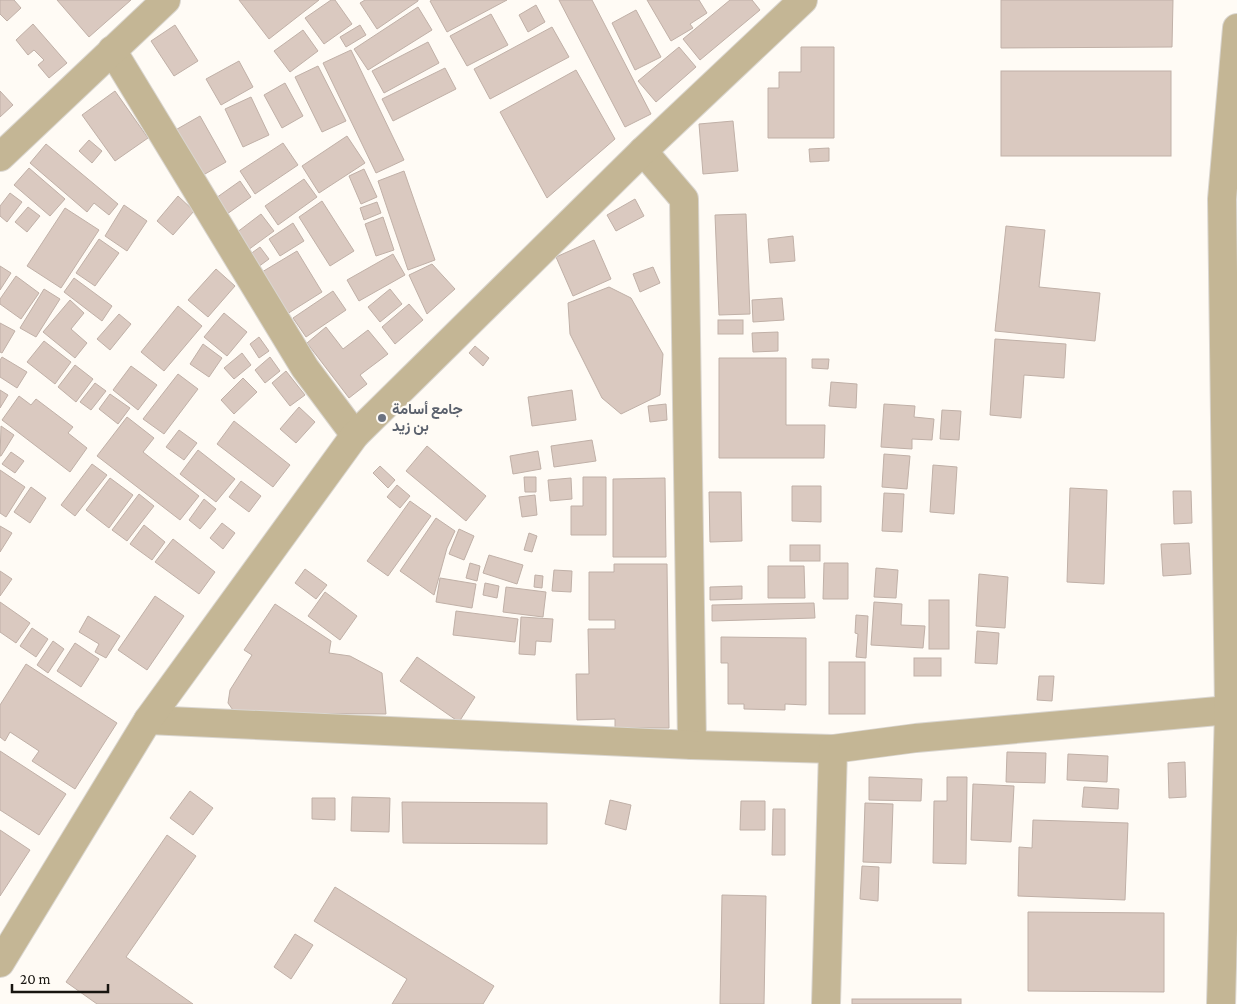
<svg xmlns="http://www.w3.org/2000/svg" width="1237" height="1004" viewBox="0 0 1237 1004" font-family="'Crimson Pro',Vazirmatn,serif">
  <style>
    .building { fill: #dac9c0; stroke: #c0b0a7 }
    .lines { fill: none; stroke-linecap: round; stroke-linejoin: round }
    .minor-casing { stroke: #dad6d0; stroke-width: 30 }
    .minor { stroke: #c4b695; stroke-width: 28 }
    .worship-dot { fill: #6b7280; stroke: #fffbf5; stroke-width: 2 }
    .labels { text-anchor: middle; stroke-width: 4.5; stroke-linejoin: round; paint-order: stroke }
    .worship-label { font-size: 15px; font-weight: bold; fill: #5b616d; stroke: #fffbf5; text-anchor: start }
  </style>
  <rect width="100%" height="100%" fill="#fffbf5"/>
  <!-- building -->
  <g class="building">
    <polygon points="0,0 14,0 21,8 7,21 0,14"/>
    <polygon points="57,0 131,0 89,37"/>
    <polygon points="239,0 319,0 269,39"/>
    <polygon points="331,0 335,0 352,24 324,44 305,18"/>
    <polygon points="365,0 418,0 418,1 377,29 360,3"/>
    <polygon points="432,0 507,0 447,32 430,1"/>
    <polygon points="559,0 592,0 651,114 625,127"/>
    <polygon points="647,0 699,0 707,13 690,24 693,28 671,41"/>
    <polygon points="730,0 752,0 760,10 700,60 683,39"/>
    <polygon points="1001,0 1173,0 1172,47 1001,48"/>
    <polygon points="536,5 545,22 528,32 519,15"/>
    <polygon points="418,7 432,30 368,70 354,49"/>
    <polygon points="636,10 661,57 635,70 612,23"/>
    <polygon points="491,14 508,45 467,66 450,36"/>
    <polygon points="33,24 67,63 49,78 38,65 44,60 34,50 28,55 16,40"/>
    <polygon points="175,25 198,61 174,76 151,41"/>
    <polygon points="360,25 366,35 346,47 340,37"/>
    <polygon points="552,27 569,57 490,99 474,69"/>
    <polygon points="303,30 318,51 290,72 274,51"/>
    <polygon points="428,42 439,63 384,93 372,71"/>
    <polygon points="679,47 696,67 656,102 638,81"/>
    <polygon points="801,47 834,47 834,138 768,138 768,88 779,88 779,72 801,72"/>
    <polygon points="351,50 404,160 376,173 323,63"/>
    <polygon points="239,61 253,87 221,105 206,79"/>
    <polygon points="318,66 346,121 322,132 295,77"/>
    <polygon points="445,68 456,89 393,121 382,99"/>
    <polygon points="576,70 615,139 547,198 500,112"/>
    <rect x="1001" y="71" width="170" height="85"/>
    <polygon points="285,83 303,116 282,128 264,95"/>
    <polygon points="0,91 13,105 0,117"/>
    <polygon points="115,91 148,138 115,161 82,115"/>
    <polygon points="251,97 269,135 243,147 225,109"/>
    <polygon points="200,116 226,162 198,178 172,132"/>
    <polygon points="733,121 738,171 703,174 699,124"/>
    <polygon points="347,136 365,163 319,193 302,166"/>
    <polygon points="89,140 102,151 92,163 79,151"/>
    <polygon points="283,143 298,165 255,194 240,171"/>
    <polygon points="46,144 118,204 109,215 94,203 87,212 30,163"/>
    <polygon points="829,148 829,161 810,162 809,149"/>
    <polygon points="29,168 65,199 50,216 14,185"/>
    <polygon points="364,169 377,197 361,204 349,176"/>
    <polygon points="404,171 435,260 408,270 378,181"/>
    <polygon points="304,179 317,197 278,225 265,206"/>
    <polygon points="240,181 251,197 227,214 216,198"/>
    <polygon points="10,193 22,202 7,222 0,216 0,206"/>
    <polygon points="178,196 194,211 173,235 157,221"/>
    <polygon points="635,199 644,216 616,231 607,215"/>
    <polygon points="322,201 354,251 330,266 299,217"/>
    <polygon points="377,202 381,213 364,220 360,208"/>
    <polygon points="124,205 147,221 127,251 105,236"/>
    <polygon points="28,207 40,216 27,232 15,222"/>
    <polygon points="65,208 99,230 61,288 27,266"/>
    <polygon points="261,214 274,231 248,250 236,233"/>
    <polygon points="746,214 750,314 719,315 715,215"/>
    <polygon points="383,217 394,250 376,256 365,224"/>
    <polygon points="293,223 304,241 280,256 269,239"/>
    <polygon points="1006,226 1045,230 1039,287 1100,293 1095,341 995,331"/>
    <polygon points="793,236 795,261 770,263 768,239"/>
    <polygon points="99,239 119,253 95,286 76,273"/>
    <polygon points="594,240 611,279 573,296 556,257"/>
    <polygon points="260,247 269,259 258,267 249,255"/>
    <polygon points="297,251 322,292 287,314 262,272"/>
    <polygon points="393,254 405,275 359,301 347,280"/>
    <polygon points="432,264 455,289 427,314 409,275"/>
    <polygon points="0,266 11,273 0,290"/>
    <polygon points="653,267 660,283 640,292 633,274"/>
    <polygon points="216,269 235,286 208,317 188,300"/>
    <polygon points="16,276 39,293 21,319 0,304 0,299"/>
    <polygon points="74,278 112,306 102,321 64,292"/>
    <polygon points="609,287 631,298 663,354 660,395 621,414 602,398 570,334 568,303"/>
    <polygon points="44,289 60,299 36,337 20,328"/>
    <polygon points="390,289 402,304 380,322 368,307"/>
    <polygon points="333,291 346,310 306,337 293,318"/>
    <polygon points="782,298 784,320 753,322 752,300"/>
    <polygon points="70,300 84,313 71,329 87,343 75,358 43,332"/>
    <polygon points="409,304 423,320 395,344 382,327"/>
    <polygon points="178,306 202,326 164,371 141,352"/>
    <polygon points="224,313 247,332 227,356 204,337"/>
    <polygon points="119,314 131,324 110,350 97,339"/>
    <rect x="718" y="320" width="25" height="14"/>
    <polygon points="0,323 15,331 2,353 0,352"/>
    <polygon points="326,327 343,349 368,330 388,354 360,375 367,384 349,398 307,343"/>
    <polygon points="778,332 778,351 753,352 752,333"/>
    <polygon points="259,337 269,351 259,358 250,344"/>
    <polygon points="995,339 1066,344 1064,378 1024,375 1021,418 990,415"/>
    <polygon points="44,341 71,362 55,384 27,362"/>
    <polygon points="203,344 222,358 209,377 190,364"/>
    <polygon points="475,346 489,358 483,366 469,353"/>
    <polygon points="242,353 251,365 234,379 224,368"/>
    <polygon points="2,357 27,372 17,388 0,377 0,360"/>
    <polygon points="270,357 280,371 265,383 255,370"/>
    <polygon points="719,358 786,358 786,425 825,425 824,458 719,458"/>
    <polygon points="812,359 829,359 828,369 812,368"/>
    <polygon points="75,365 93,379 76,402 58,387"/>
    <polygon points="131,366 157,385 138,410 113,390"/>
    <polygon points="286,371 305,395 290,406 272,383"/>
    <polygon points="178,374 198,389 164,434 143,419"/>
    <polygon points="243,378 257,392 234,414 221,400"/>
    <polygon points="831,382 857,384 856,408 829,406"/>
    <polygon points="95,383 106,391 91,410 80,402"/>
    <polygon points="0,390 8,395 0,408"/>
    <polygon points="572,390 576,420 532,426 528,397"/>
    <polygon points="110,394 130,408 118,424 99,409"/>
    <polygon points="19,396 31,405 36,399 73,427 68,433 87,448 70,472 2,420"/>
    <polygon points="666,404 667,420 650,422 648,406"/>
    <polygon points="884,404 915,406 914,417 934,419 932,440 912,439 912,449 881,447"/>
    <polygon points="299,407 315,422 296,443 280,429"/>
    <polygon points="942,410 961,411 959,440 940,439"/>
    <polygon points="127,417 154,438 143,452 199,496 180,520 97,456"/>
    <polygon points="234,421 290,465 273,487 217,444"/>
    <polygon points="1,426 14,435 1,456 0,456"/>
    <polygon points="179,430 197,443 184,460 166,447"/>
    <polygon points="592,440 596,461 554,467 551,446"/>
    <polygon points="427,446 486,496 466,521 406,471"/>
    <polygon points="198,450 235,479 216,502 180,474"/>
    <polygon points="538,451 541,469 513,474 510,456"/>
    <polygon points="11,452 24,461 15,473 2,464"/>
    <polygon points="884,454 910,456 907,489 882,487"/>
    <polygon points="92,464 107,475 75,516 61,505"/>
    <polygon points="933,465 957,467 954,514 930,512"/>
    <polygon points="380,466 395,480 388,488 373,473"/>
    <polygon points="0,470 25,487 6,517 0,513"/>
    <polygon points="524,477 536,477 536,492 525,492"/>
    <polygon points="583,477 606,477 606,535 571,535 571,506 583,506"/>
    <polygon points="110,478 133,495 109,528 86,510"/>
    <polygon points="571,478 572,499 550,501 548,480"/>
    <polygon points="665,478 666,557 613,557 613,479"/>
    <polygon points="241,481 261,496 249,512 229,497"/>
    <polygon points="397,485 410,496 400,508 387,497"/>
    <polygon points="792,486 821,486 821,522 792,521"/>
    <polygon points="31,487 46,498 30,523 14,512"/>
    <polygon points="1070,488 1107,490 1104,584 1067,582"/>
    <polygon points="1173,491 1191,491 1192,523 1174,524"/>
    <polygon points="709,492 741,492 742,541 710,542"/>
    <polygon points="884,493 904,494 902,532 882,531"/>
    <polygon points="139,494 154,506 127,541 112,530"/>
    <polygon points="535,495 537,515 522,517 519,497"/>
    <polygon points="204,499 216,509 200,529 189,520"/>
    <polygon points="410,501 431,516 388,576 367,561"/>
    <polygon points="436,518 455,531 447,548 434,595 400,571"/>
    <polygon points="222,523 235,533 223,549 210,538"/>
    <polygon points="144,525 165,542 152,560 130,544"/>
    <polygon points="0,526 12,533 0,552"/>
    <polygon points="459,529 474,536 464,560 449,554"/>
    <polygon points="529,533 537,536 532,552 524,550"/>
    <polygon points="173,539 215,572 199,594 155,562"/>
    <polygon points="1189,543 1191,574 1163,576 1161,544"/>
    <rect x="790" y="545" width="30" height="16"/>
    <polygon points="489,555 523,565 517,584 483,573"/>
    <polygon points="470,563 480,566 477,581 466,578"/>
    <polygon points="824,563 848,563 848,599 823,599"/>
    <polygon points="614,564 667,564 669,728 615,728 615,719 577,720 576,674 589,674 588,629 615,629 615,620 589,620 589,572 614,572"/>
    <polygon points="768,566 804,566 805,598 768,598"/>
    <polygon points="876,568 898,570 896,598 874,597"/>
    <polygon points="305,569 327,585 316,599 295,583"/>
    <polygon points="554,570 572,571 571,592 552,591"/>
    <polygon points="0,571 12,579 0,596"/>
    <polygon points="979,574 1008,577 1005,628 976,626"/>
    <polygon points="535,575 543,576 542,588 534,587"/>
    <polygon points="440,578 476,584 472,608 436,602"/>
    <polygon points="485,583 499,586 497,598 483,595"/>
    <polygon points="742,586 742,599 710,600 710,587"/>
    <polygon points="506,587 546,592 543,617 503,612"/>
    <polygon points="325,592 357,616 340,640 308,616"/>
    <polygon points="155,596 184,616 147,670 118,650"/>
    <rect x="929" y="600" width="20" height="49"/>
    <polygon points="0,602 30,623 16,643 0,632"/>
    <polygon points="874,602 902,604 901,625 925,626 923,648 871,645"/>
    <polygon points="814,603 815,618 712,621 712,605"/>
    <polygon points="275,604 331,641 329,653 350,656 382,673 386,714 235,713 228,703 230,690 252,655 244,650"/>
    <polygon points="456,611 518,619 515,642 453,635"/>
    <polygon points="856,615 868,616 866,658 856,657 858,634 855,633"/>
    <polygon points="88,616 120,636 106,658 95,652 99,644 79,632"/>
    <polygon points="521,617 553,619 551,642 536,641 535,655 519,654"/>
    <polygon points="32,628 48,639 36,657 20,646"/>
    <polygon points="977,631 999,633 997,664 975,663"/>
    <polygon points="721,637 806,638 806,705 785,704 785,710 744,709 744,704 728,704 728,663 721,663"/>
    <polygon points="53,641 64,649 48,673 37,665"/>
    <polygon points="75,643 99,659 81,687 57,671"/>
    <polygon points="417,657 475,697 459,722 400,681"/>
    <rect x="914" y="658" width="27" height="18"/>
    <rect x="829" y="662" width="36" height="52"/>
    <polygon points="26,664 117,723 75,789 32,761 39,751 10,732 5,741 0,737 0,705"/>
    <polygon points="1039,676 1054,676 1052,701 1037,700"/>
    <polygon points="0,751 66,794 39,835 0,810"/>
    <polygon points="1007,752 1046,753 1045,783 1006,782"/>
    <polygon points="1068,754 1108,756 1107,782 1067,780"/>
    <polygon points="1185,762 1186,797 1169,798 1168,763"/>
    <polygon points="869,777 922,779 921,801 869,800"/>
    <polygon points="947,777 967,777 966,864 933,863 934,801 947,801"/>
    <polygon points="973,784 1014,786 1011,842 971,840"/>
    <polygon points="1084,787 1119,789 1118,809 1082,807"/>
    <polygon points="190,791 213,808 193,835 170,818"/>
    <polygon points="352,797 390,798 389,832 351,831"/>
    <polygon points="312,798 335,798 335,820 312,819"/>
    <polygon points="610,800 631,805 626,830 605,824"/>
    <polygon points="741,801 765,801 765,830 740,830"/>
    <polygon points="402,802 547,803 547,844 403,843"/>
    <polygon points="865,803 893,804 891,863 863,862"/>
    <polygon points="773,809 785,809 785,855 772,855"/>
    <polygon points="1033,820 1128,823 1125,900 1018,896 1019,847 1032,848"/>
    <polygon points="0,830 30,850 0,896"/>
    <polygon points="167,835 196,856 126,957 193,1004 97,1004 66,982"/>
    <polygon points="862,866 879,867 878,901 860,899"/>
    <polygon points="335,887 494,986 483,1004 392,1004 407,979 314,921"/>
    <polygon points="722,895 766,896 764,1004 720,1004"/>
    <polygon points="1028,912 1164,913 1164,992 1028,991"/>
    <polygon points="295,934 313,945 291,979 274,967"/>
    <rect x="852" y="999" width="109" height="5"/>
  </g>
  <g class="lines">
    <defs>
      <g id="minor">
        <polyline points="112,50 305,368 355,435"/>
        <polyline points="643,151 684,199 692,745"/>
        <polyline points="0,157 166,0"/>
        <polyline points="148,720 692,745 833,749"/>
        <polyline points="0,963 148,720 355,435 643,151 803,0"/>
        <polyline points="826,1004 833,749 916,738 1229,710"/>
        <polyline points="1221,1004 1229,710 1222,199 1237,28"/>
      </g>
    </defs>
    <!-- minor casing -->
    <use href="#minor" class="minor-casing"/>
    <!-- minor -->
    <use href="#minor" class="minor"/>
  </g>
  <!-- markers -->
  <circle class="worship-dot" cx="382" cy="418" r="5"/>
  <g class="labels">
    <!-- worship labels -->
    <g class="worship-label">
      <text x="392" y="414">جامع أسامة<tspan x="392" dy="17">بن زيد</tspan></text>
    </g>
  </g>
  <!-- scale -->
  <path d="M12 984v8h96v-8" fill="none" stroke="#181510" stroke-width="2.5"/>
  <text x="20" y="984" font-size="15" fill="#181510" stroke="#fffbf5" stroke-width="4" paint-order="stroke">20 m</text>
</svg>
